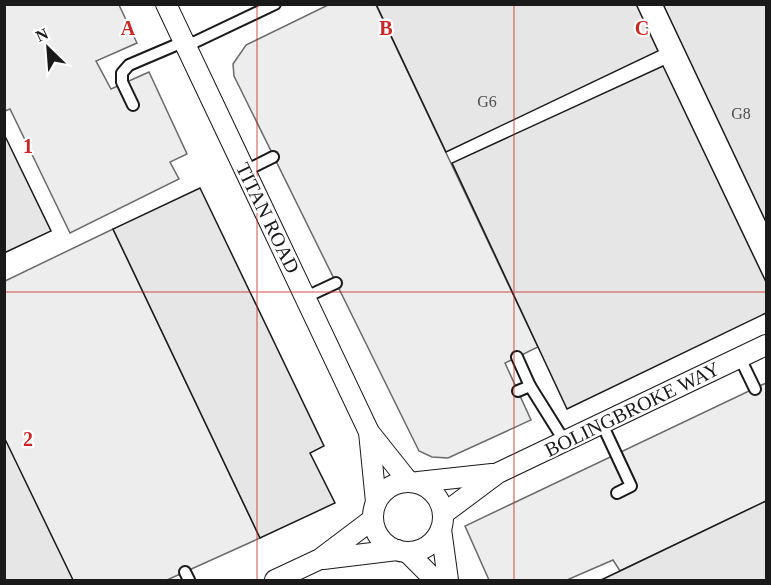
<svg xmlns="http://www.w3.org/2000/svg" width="771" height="585" viewBox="0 0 771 585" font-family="Georgia,serif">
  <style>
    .parking { fill: #ededed; stroke: #6a6a6a; stroke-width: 1.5 }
    .building { fill: #e6e6e6; stroke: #1a1a1a; stroke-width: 1.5 }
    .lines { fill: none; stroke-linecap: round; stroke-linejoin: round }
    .service-casing { stroke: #1a1a1a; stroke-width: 14 }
    .minor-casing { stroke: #1a1a1a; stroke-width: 22 }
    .service { stroke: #fff; stroke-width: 10 }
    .minor { stroke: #fff; stroke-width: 20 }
    .grid { fill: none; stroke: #c62828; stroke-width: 1.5; stroke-opacity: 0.55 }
    .labels { text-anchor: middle; stroke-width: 4.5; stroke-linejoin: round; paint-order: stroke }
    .number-label { font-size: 16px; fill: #4d4d4d }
    .street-label { font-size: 20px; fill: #1a1a1a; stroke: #fff }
    .grid-label { font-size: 20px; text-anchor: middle; font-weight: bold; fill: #c62828; stroke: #fff; stroke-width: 4.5; stroke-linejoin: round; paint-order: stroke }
  </style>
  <rect width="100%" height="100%" fill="#fff"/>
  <!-- parking -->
  <g class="parking">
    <polygon points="4,5 119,5 137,43 96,61 111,89 149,72 187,154 170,162 179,179 70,233 10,109 5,111"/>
    <polygon points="328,5 376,5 538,347 505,363 531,420 448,458 432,457 419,451 234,76 233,64 246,45"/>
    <polygon points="113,229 260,538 167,580 72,580 5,442 5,281"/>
    <polygon points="766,383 766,501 620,571 613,560 567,580 489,580 465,526"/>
  </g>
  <!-- building -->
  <g class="building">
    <polygon points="376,4 636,4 658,51 446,152"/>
    <polygon points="663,4 766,4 766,222"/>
    <polygon points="663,66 766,282 766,313 567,409 452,163"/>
    <polygon points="4,134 51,231 4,253"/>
    <polygon points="200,188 324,446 310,453 335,503 260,538 113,229"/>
    <polygon points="4,437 73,580 4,580"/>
    <polygon points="766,501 766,580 601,580 620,571"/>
  </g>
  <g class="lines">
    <defs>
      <g id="service">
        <polyline points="133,105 122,82 122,73 129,65 183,42 195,42 275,4"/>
        <polyline points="245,171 273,157"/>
        <polyline points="306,297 336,283"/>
        <polyline points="517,357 530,386"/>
        <polyline points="740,358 755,389"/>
        <polyline points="518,391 530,386 565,442"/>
        <polyline points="602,424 631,486 617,493"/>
        <polyline points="185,572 189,580"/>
      </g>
      <g id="minor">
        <polyline points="166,4 369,432 408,481"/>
        <polyline points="369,432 376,502"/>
        <circle cx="408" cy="517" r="35"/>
        <polyline points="418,482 492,474"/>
        <polyline points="443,514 498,473 766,345"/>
        <polyline points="441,529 448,580"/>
        <polyline points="407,552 435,580"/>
        <polyline points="323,559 397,550"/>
        <polyline points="275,580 320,559 373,519"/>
      </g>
    </defs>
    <!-- service casing -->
    <use href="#service" class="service-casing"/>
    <!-- minor casing -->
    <use href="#minor" class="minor-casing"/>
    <!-- service -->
    <use href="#service" class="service"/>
    <!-- minor -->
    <use href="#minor" class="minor"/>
  </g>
  <!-- grid -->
  <path class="grid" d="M257,4v576M514,4v576M4,292h762"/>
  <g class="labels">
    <!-- number labels -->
    <g class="number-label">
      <text x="487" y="107">G6</text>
      <text x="741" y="119">G8</text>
    </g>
    <!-- street labels -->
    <g class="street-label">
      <text transform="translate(268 218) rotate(64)" y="7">TITAN ROAD</text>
      <text transform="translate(632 409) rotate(-26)" y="7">BOLINGBROKE WAY</text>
    </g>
  </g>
  <g class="grid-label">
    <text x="128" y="35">A</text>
    <text x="386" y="35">B</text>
    <text x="642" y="35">C</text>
    <text x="28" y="153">1</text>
    <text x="28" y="446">2</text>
  </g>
  <!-- border -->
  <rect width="771" height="585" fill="none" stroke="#1a1a1a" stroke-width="12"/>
  <!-- north arrow -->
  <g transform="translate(48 48) rotate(335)" stroke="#ffffff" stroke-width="4.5" paint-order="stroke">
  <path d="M0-4.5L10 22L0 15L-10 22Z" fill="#1a1a1a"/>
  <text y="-9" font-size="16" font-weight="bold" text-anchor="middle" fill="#1a1a1a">N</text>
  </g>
</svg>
